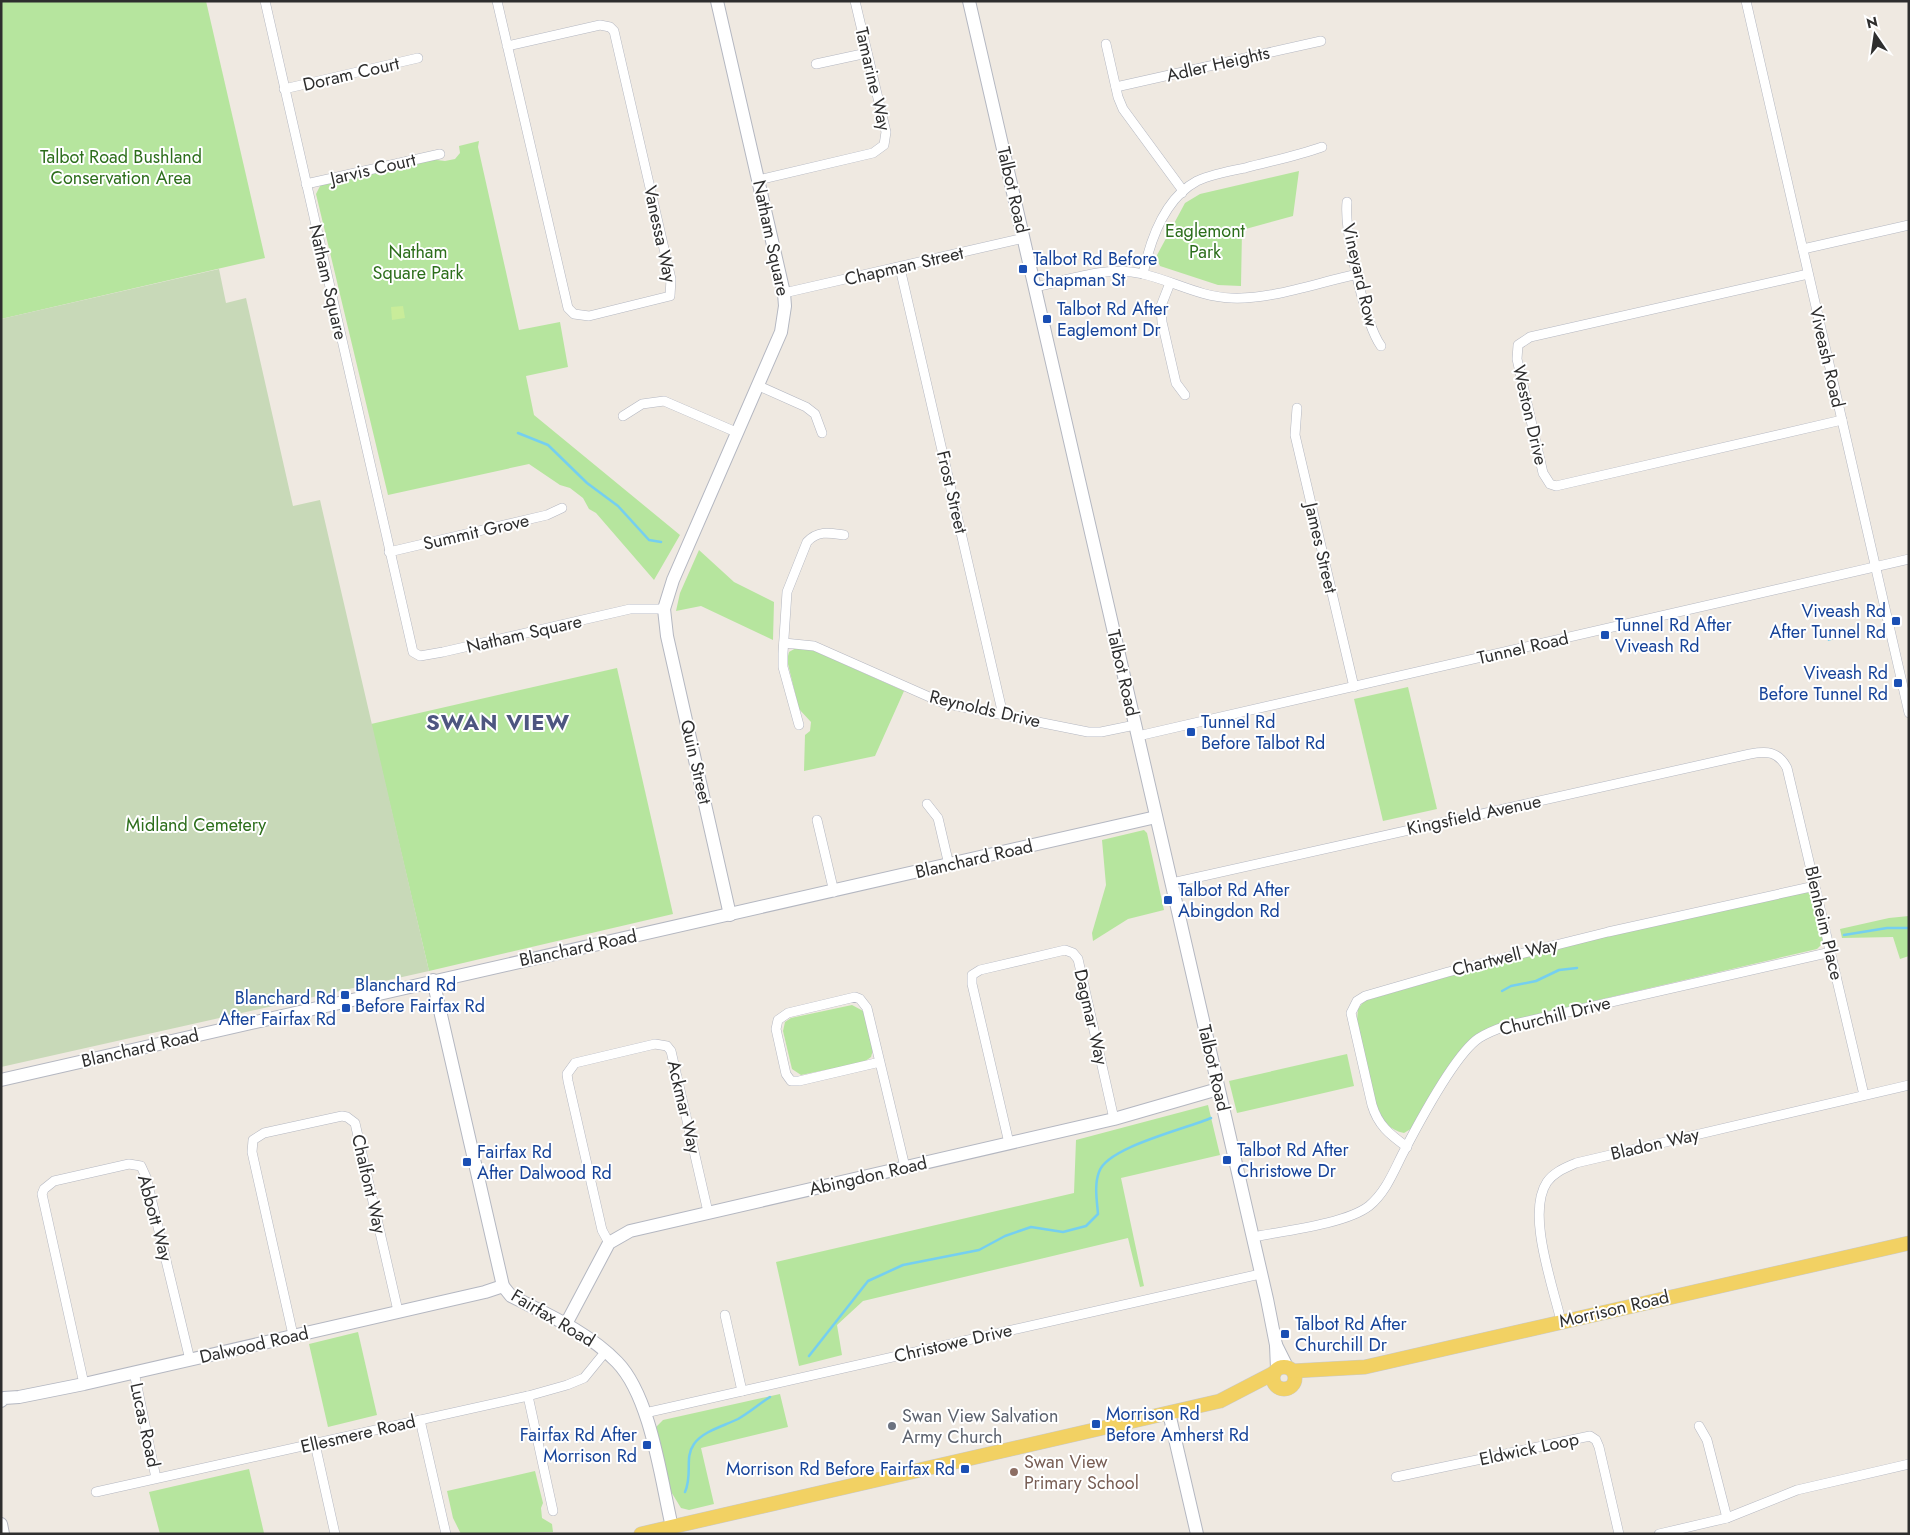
<svg xmlns="http://www.w3.org/2000/svg" width="1910" height="1535" viewBox="0 0 1910 1535" font-family="Jost,sans-serif">
  <style>
    .green { fill: #b6e59e }
    .cemetery { fill: #c8d9b8 }
    .pitch { fill: #c9ec9a }
    .water { fill: #75cff0 }
    .lines { fill: none; stroke-linecap: round; stroke-linejoin: round }
    .stream { stroke: #75cff0; stroke-width: 2.5 }
    .street-casing { stroke: #b4b7c1; stroke-width: 10 }
    .secondary-casing { stroke: #b4b7c1; stroke-width: 14 }
    .primary-casing { stroke: #c9c9c9; stroke-width: 15 }
    .street { stroke: #fff; stroke-width: 9 }
    .secondary { stroke: #fff; stroke-width: 12 }
    .primary { stroke: #f2d163; stroke-width: 14 }
    .transit-dot { fill: #1a4fb4; stroke: #fff; stroke-width: 2 }
    .worship-dot { fill: #6b7280; stroke: #fff; stroke-width: 2 }
    .education-dot { fill: #8d6e63; stroke: #fff; stroke-width: 2 }
    .labels { text-anchor: middle; stroke-width: 4; stroke-linejoin: round; paint-order: stroke }
    .street-label { font-size: 18px; fill: #2e2e2e; stroke: #fff }
    .park-label { font-size: 18px; fill: #2c6e1b; stroke: #fff }
    .transit-label { font-size: 18px; fill: #164399; stroke: #fff; text-anchor: start }
    .worship-label { font-size: 18px; fill: #5b616d; stroke: #fff; text-anchor: start }
    .education-label { font-size: 18px; fill: #785e54; stroke: #fff; text-anchor: start }
    .district-label { font-size: 22px; font-weight: bold; letter-spacing: 1px; fill: #4d5680; stroke: #fff }
  </style>
  <rect width="100%" height="100%" fill="#efe9e1"/>
  <!-- green -->
  <g class="green">
    <polygon points="1,1 206,1 265,258 1,319"/>
    <polygon points="479,141 478,147 519,330 560,322 568,367 526,376 534,415 680,535 654,580 596,513 589,509 583,498 570,488 560,485 529,464 388,495 316,194 321,184 428,159 445,161 455,159 460,153 459,146"/>
    <polygon points="1299,171 1293,216 1242,230 1241,286 1218,285 1160,266 1156,257 1185,203 1200,194"/>
    <polygon points="699,550 734,582 774,602 773,640 701,606 676,611 680,593"/>
    <polygon points="796,648 812,650 904,691 875,756 804,771 805,735 810,731 811,722 799,709 787,660 789,652"/>
    <polygon points="617,668 673,914 429,971 371,724"/>
    <polygon points="1408,687 1437,809 1383,821 1354,699"/>
    <polygon points="1144,830 1147,833 1164,910 1128,919 1093,941 1092,933 1106,885 1102,840"/>
    <path d="M1809,890l3,4 11,44v5l-6,6 -300,70 -42,17 -10,9 -8,9 -43,73 -10,6c-14,-3 -21,-11 -27,-22l-20,-91 1,-11 6,-8 235,-68z"/>
    <polygon points="1909,916 1909,956 1900,959 1893,937 1842,938 1840,929 1889,918"/>
    <polygon points="852,1005 865,1012 873,1050 871,1057 864,1062 801,1075 792,1069 783,1031 785,1022 791,1018"/>
    <polygon points="1347,1054 1354,1086 1237,1113 1229,1081"/>
    <polygon points="1208,1105 1220,1155 1121,1178 1144,1286 1140,1287 1128,1238 863,1301 837,1325 842,1355 799,1366 776,1262 1074,1193 1076,1140"/>
    <polygon points="358,1332 377,1415 328,1427 309,1344"/>
    <polygon points="780,1394 788,1427 701,1448 714,1504 689,1510 681,1508 670,1490 656,1427 663,1420"/>
    <polygon points="249,1469 264,1533 160,1534 149,1492"/>
    <polygon points="535,1471 543,1503 541,1508 542,1518 552,1524 553,1532 461,1534 453,1518 447,1491"/>
  </g>
  <!-- cemetery -->
  <polygon class="cemetery" points="219,269 226,303 246,298 293,506 320,500 429,971 1,1067 1,319"/>
  <!-- pitch -->
  <polygon class="pitch" points="403,306 405,318 392,320 391,307"/>
  <!-- water -->
  <polygon class="water" points="1823,629 1824,633 1834,631 1835,639 1828,641 1827,637 1819,639 1817,631"/>
  <g class="lines">
    <!-- stream -->
    <g class="stream">
      <polyline points="518,433 548,445 587,483 618,506 649,540 661,542"/>
      <polyline points="1844,935 1887,928 1909,928"/>
      <polyline points="1502,991 1511,986 1536,981 1559,970 1577,968"/>
      <path d="M809,1356l59,-75 35,-16 76,-15 26,-14 26,-9 32,5 23,-6 12,-12c-1,-13 -4,-29 1,-42 8,-25 87,-43 112,-54"/>
      <path d="M685,1492c8,-18 -1,-34 9,-48 9,-13 30,-18 44,-25 11,-6 21,-15 32,-22"/>
    </g>
    <defs>
      <g id="street">
        <polyline points="265,1 413,652 420,656 443,652 630,609 664,609"/>
        <polyline points="497,1 568,308 574,314 589,316 670,296 671,279 614,31 610,27 600,25 507,46"/>
        <polyline points="1746,1 1909,713"/>
        <polyline points="1106,44 1118,97 1123,109 1181,188 1182,193"/>
        <polyline points="816,64 867,53"/>
        <polyline points="1116,87 1321,41"/>
        <polyline points="284,89 418,58"/>
        <polyline points="758,180 873,153 884,145 886,132 855,1"/>
        <polyline points="306,184 440,154"/>
        <path d="M1347,202c-3,28 18,122 34,144"/>
        <polyline points="1803,249 1909,225"/>
        <polyline points="900,268 1003,715"/>
        <path d="M1143,274c7,-33 22,-76 54,-93 15,-7 32,-10 48,-13 26,-7 52,-12 77,-21"/>
        <polyline points="1808,274 1530,337 1518,345 1517,359 1543,473 1550,484 1556,486 1842,420"/>
        <polyline points="1170,283 1161,306 1162,322 1176,383 1185,395"/>
        <path d="M1035,287c34,-7 73,-22 108,-13 30,7 57,23 88,24 40,2 88,-16 127,-24"/>
        <polyline points="784,293 1024,238"/>
        <polyline points="759,386 806,407 815,414 822,433"/>
        <polyline points="1297,408 1295,435 1354,687"/>
        <polyline points="623,416 642,404 664,401 736,432"/>
        <polyline points="389,552 547,515 562,508"/>
        <polyline points="784,643 814,646 943,703 1088,732 1101,732 1135,725"/>
        <path d="M799,725l-16,-58v-14l4,-61 20,-50c11,-12 23,-9 37,-7"/>
        <polyline points="1138,736 1909,559"/>
        <polyline points="927,804 938,818 949,865"/>
        <polyline points="817,820 834,892"/>
        <path d="M1172,883l578,-129c17,-3 28,-3 37,14l77,327"/>
        <polyline points="880,1062 799,1081 791,1081 786,1074 776,1029 778,1020 788,1013 855,997 860,999 867,1008 905,1167"/>
        <polyline points="1009,1143 972,984 972,975 980,970 1065,950 1073,953 1078,959 1114,1119"/>
        <path d="M1407,1147c-18,-13 -29,-22 -35,-42l-21,-92 6,-12 8,-5 83,-24 160,-40 207,-46"/>
        <path d="M1253,1237c30,-6 93,-13 116,-31 16,-13 24,-33 33,-51 14,-27 53,-101 77,-117 8,-5 18,-9 27,-12l325,-74"/>
        <polyline points="609,1243 602,1230 568,1081 567,1074 575,1063 655,1044 667,1046 671,1051 708,1212"/>
        <polyline points="725,1315 742,1391"/>
        <path d="M1561,1321c-8,-35 -35,-108 -14,-139 7,-10 18,-14 29,-19l333,-78"/>
        <polyline points="293,1335 252,1152 253,1140 264,1133 342,1116 347,1117 355,1123 398,1311"/>
        <polyline points="134,1372 156,1478"/>
        <polyline points="84,1384 42,1194 44,1189 54,1181 129,1164 141,1166 146,1177 190,1360"/>
        <polyline points="528,1396 553,1511"/>
        <polyline points="645,1413 1260,1274"/>
        <polyline points="420,1420 446,1534"/>
        <polyline points="1699,1426 1707,1440 1727,1518"/>
        <polyline points="315,1444 335,1534"/>
        <polyline points="1396,1477 1590,1436 1596,1440 1599,1447 1619,1534"/>
        <polyline points="96,1492 528,1396 567,1385 584,1378 606,1351"/>
        <polyline points="1659,1534 1727,1518 1797,1490 1909,1464"/>
      </g>
      <g id="secondary">
        <polyline points="717,1 784,293 785,306 781,332 673,580 664,609 667,636 730,915"/>
        <polyline points="969,1 1267,1299 1276,1345 1277,1369"/>
        <path d="M433,980l70,306 8,10c37,19 77,36 106,66 34,35 44,118 55,165"/>
        <polyline points="1,1080 1156,817"/>
        <polyline points="566,1324 609,1243 630,1231 1114,1119 1218,1089"/>
        <polyline points="1276,1345 1287,1367"/>
        <polyline points="1,1401 4,1398 19,1397 84,1384 485,1292 503,1286"/>
        <polyline points="1169,1413 1197,1534"/>
        <polyline points="1,1524 3,1534"/>
      </g>
      <g id="primary">
        <circle cx="1284" cy="1378" r="11"/>
        <polyline points="1293,1371 1365,1367 1909,1243"/>
        <polyline points="641,1534 1220,1401 1274,1373"/>
      </g>
    </defs>
    <!-- street casing -->
    <use href="#street" class="street-casing"/>
    <!-- secondary casing -->
    <use href="#secondary" class="secondary-casing"/>
    <!-- primary casing -->
    <use href="#primary" class="primary-casing"/>
    <!-- street -->
    <use href="#street" class="street"/>
    <!-- secondary -->
    <use href="#secondary" class="secondary"/>
    <!-- primary -->
    <use href="#primary" class="primary"/>
  </g>
  <!-- markers -->
  <g class="transit-dot">
    <rect x="1018" y="264" width="10" height="10" rx="2.5"/>
    <rect x="1042" y="314" width="10" height="10" rx="2.5"/>
    <rect x="1891" y="616" width="10" height="10" rx="2.5"/>
    <rect x="1600" y="630" width="10" height="10" rx="2.5"/>
    <rect x="1893" y="678" width="10" height="10" rx="2.5"/>
    <rect x="1186" y="727" width="10" height="10" rx="2.5"/>
    <rect x="1163" y="895" width="10" height="10" rx="2.5"/>
    <rect x="340" y="990" width="10" height="10" rx="2.5"/>
    <rect x="341" y="1003" width="10" height="10" rx="2.5"/>
    <rect x="1222" y="1155" width="10" height="10" rx="2.5"/>
    <rect x="462" y="1157" width="10" height="10" rx="2.5"/>
    <rect x="1280" y="1329" width="10" height="10" rx="2.5"/>
    <rect x="1091" y="1419" width="10" height="10" rx="2.5"/>
    <rect x="642" y="1440" width="10" height="10" rx="2.5"/>
    <rect x="960" y="1464" width="10" height="10" rx="2.5"/>
  </g>
  <circle class="worship-dot" cx="892" cy="1426" r="5"/>
  <circle class="education-dot" cx="1014" cy="1472" r="5"/>
  <g class="labels">
    <!-- street labels -->
    <g class="street-label">
      <text transform="translate(1218 64) rotate(-13)" y="6">Adler Heights</text>
      <text transform="translate(351 74) rotate(-13)" y="6">Doram Court</text>
      <text transform="translate(873 79) rotate(77)" y="6">Tamarine Way</text>
      <text transform="translate(373 169) rotate(-13)" y="6">Jarvis Court</text>
      <text transform="translate(1013 190) rotate(77)" y="6">Talbot Road</text>
      <text transform="translate(660 234) rotate(78)" y="6">Vanessa Way</text>
      <text transform="translate(771 238) rotate(78)" y="6">Natham Square</text>
      <text transform="translate(904 266) rotate(-13)" y="6">Chapman Street</text>
      <text transform="translate(1360 275) rotate(77)" y="6">Vineyard Row</text>
      <text transform="translate(328 282) rotate(77)" y="6">Natham Square</text>
      <text transform="translate(1827 357) rotate(77)" y="6">Viveash Road</text>
      <text transform="translate(1530 415) rotate(77)" y="6">Weston Drive</text>
      <text transform="translate(952 492) rotate(77)" y="6">Frost Street</text>
      <text transform="translate(476 532) rotate(-13)" y="6">Summit Grove</text>
      <text transform="translate(1321 548) rotate(77)" y="6">James Street</text>
      <text transform="translate(524 634) rotate(-13)" y="6">Natham Square</text>
      <text transform="translate(1523 648) rotate(-13)" y="6">Tunnel Road</text>
      <text transform="translate(1123 673) rotate(77)" y="6">Talbot Road</text>
      <text transform="translate(985 709) rotate(13)" y="6">Reynolds Drive</text>
      <text transform="translate(696 762) rotate(77)" y="6">Quin Street</text>
      <text transform="translate(1474 815) rotate(-12)" y="6">Kingsfield Avenue</text>
      <text transform="translate(974 859) rotate(-13)" y="6">Blanchard Road</text>
      <text transform="translate(1824 923) rotate(77)" y="6">Blenheim Place</text>
      <text transform="translate(578 948) rotate(-12)" y="6">Blanchard Road</text>
      <text transform="translate(1505 957) rotate(-14)" y="6">Chartwell Way</text>
      <text transform="translate(1555 1016) rotate(-14)" y="6">Churchill Drive</text>
      <text transform="translate(1091 1017) rotate(77)" y="6">Dagmar Way</text>
      <text transform="translate(140 1048) rotate(-13)" y="6">Blanchard Road</text>
      <text transform="translate(1214 1068) rotate(77)" y="6">Talbot Road</text>
      <text transform="translate(684 1107) rotate(77)" y="6">Ackmar Way</text>
      <text transform="translate(1655 1144) rotate(-13)" y="6">Bladon Way</text>
      <text transform="translate(868 1176) rotate(-13)" y="6">Abingdon Road</text>
      <text transform="translate(369 1184) rotate(77)" y="6">Chalfont Way</text>
      <text transform="translate(155 1218) rotate(75)" y="6">Abbott Way</text>
      <text transform="translate(1614 1309) rotate(-13)" y="6">Morrison Road</text>
      <text transform="translate(553 1318) rotate(31)" y="6">Fairfax Road</text>
      <text transform="translate(953 1343) rotate(-13)" y="6">Christowe Drive</text>
      <text transform="translate(254 1345) rotate(-13)" y="6">Dalwood Road</text>
      <text transform="translate(145 1425) rotate(78)" y="6">Lucas Road</text>
      <text transform="translate(358 1434) rotate(-13)" y="6">Ellesmere Road</text>
      <text transform="translate(1529 1449) rotate(-12)" y="6">Eldwick Loop</text>
    </g>
    <!-- park labels -->
    <g class="park-label">
      <text x="121" y="163">Talbot Road Bushland<tspan x="121" dy="21">Conservation Area</tspan></text>
      <text x="1205" y="237">Eaglemont<tspan x="1205" dy="21">Park</tspan></text>
      <text x="418" y="258">Natham<tspan x="418" dy="21">Square Park</tspan></text>
      <text x="196" y="831">Midland Cemetery</text>
    </g>
    <!-- transit labels -->
    <g class="transit-label">
      <text x="1033" y="265">Talbot Rd Before<tspan x="1033" dy="21">Chapman St</tspan></text>
      <text x="1057" y="315">Talbot Rd After<tspan x="1057" dy="21">Eaglemont Dr</tspan></text>
      <text x="1886" y="617" text-anchor="end">Viveash Rd<tspan x="1886" dy="21">After Tunnel Rd</tspan></text>
      <text x="1615" y="631">Tunnel Rd After<tspan x="1615" dy="21">Viveash Rd</tspan></text>
      <text x="1888" y="679" text-anchor="end">Viveash Rd<tspan x="1888" dy="21">Before Tunnel Rd</tspan></text>
      <text x="1201" y="728">Tunnel Rd<tspan x="1201" dy="21">Before Talbot Rd</tspan></text>
      <text x="1178" y="896">Talbot Rd After<tspan x="1178" dy="21">Abingdon Rd</tspan></text>
      <text x="355" y="991">Blanchard Rd<tspan x="355" dy="21">Before Fairfax Rd</tspan></text>
      <text x="336" y="1004" text-anchor="end">Blanchard Rd<tspan x="336" dy="21">After Fairfax Rd</tspan></text>
      <text x="1237" y="1156">Talbot Rd After<tspan x="1237" dy="21">Christowe Dr</tspan></text>
      <text x="477" y="1158">Fairfax Rd<tspan x="477" dy="21">After Dalwood Rd</tspan></text>
      <text x="1295" y="1330">Talbot Rd After<tspan x="1295" dy="21">Churchill Dr</tspan></text>
      <text x="1106" y="1420">Morrison Rd<tspan x="1106" dy="21">Before Amherst Rd</tspan></text>
      <text x="637" y="1441" text-anchor="end">Fairfax Rd After<tspan x="637" dy="21">Morrison Rd</tspan></text>
      <text x="955" y="1475" text-anchor="end">Morrison Rd Before Fairfax Rd</text>
    </g>
    <!-- worship labels -->
    <g class="worship-label">
      <text x="902" y="1422">Swan View Salvation<tspan x="902" dy="21">Army Church</tspan></text>
    </g>
    <!-- education labels -->
    <g class="education-label">
      <text x="1024" y="1468">Swan View<tspan x="1024" dy="21">Primary School</tspan></text>
    </g>
    <!-- district labels -->
    <g class="district-label">
      <text x="498" y="730">SWAN VIEW</text>
    </g>
  </g>
  <!-- border -->
  <rect width="1910" height="1535" fill="none" stroke="#2e2e2e" stroke-width="5"/>
  <!-- north arrow -->
  <g transform="translate(1875 35) rotate(347)" stroke="#ffffff" stroke-width="4" paint-order="stroke">
  <path d="M0-4L9 19L0 12L-9 19Z" fill="#2e2e2e"/>
  <text y="-8" font-size="14" font-weight="bold" text-anchor="middle" fill="#2e2e2e">N</text>
  </g>
</svg>
